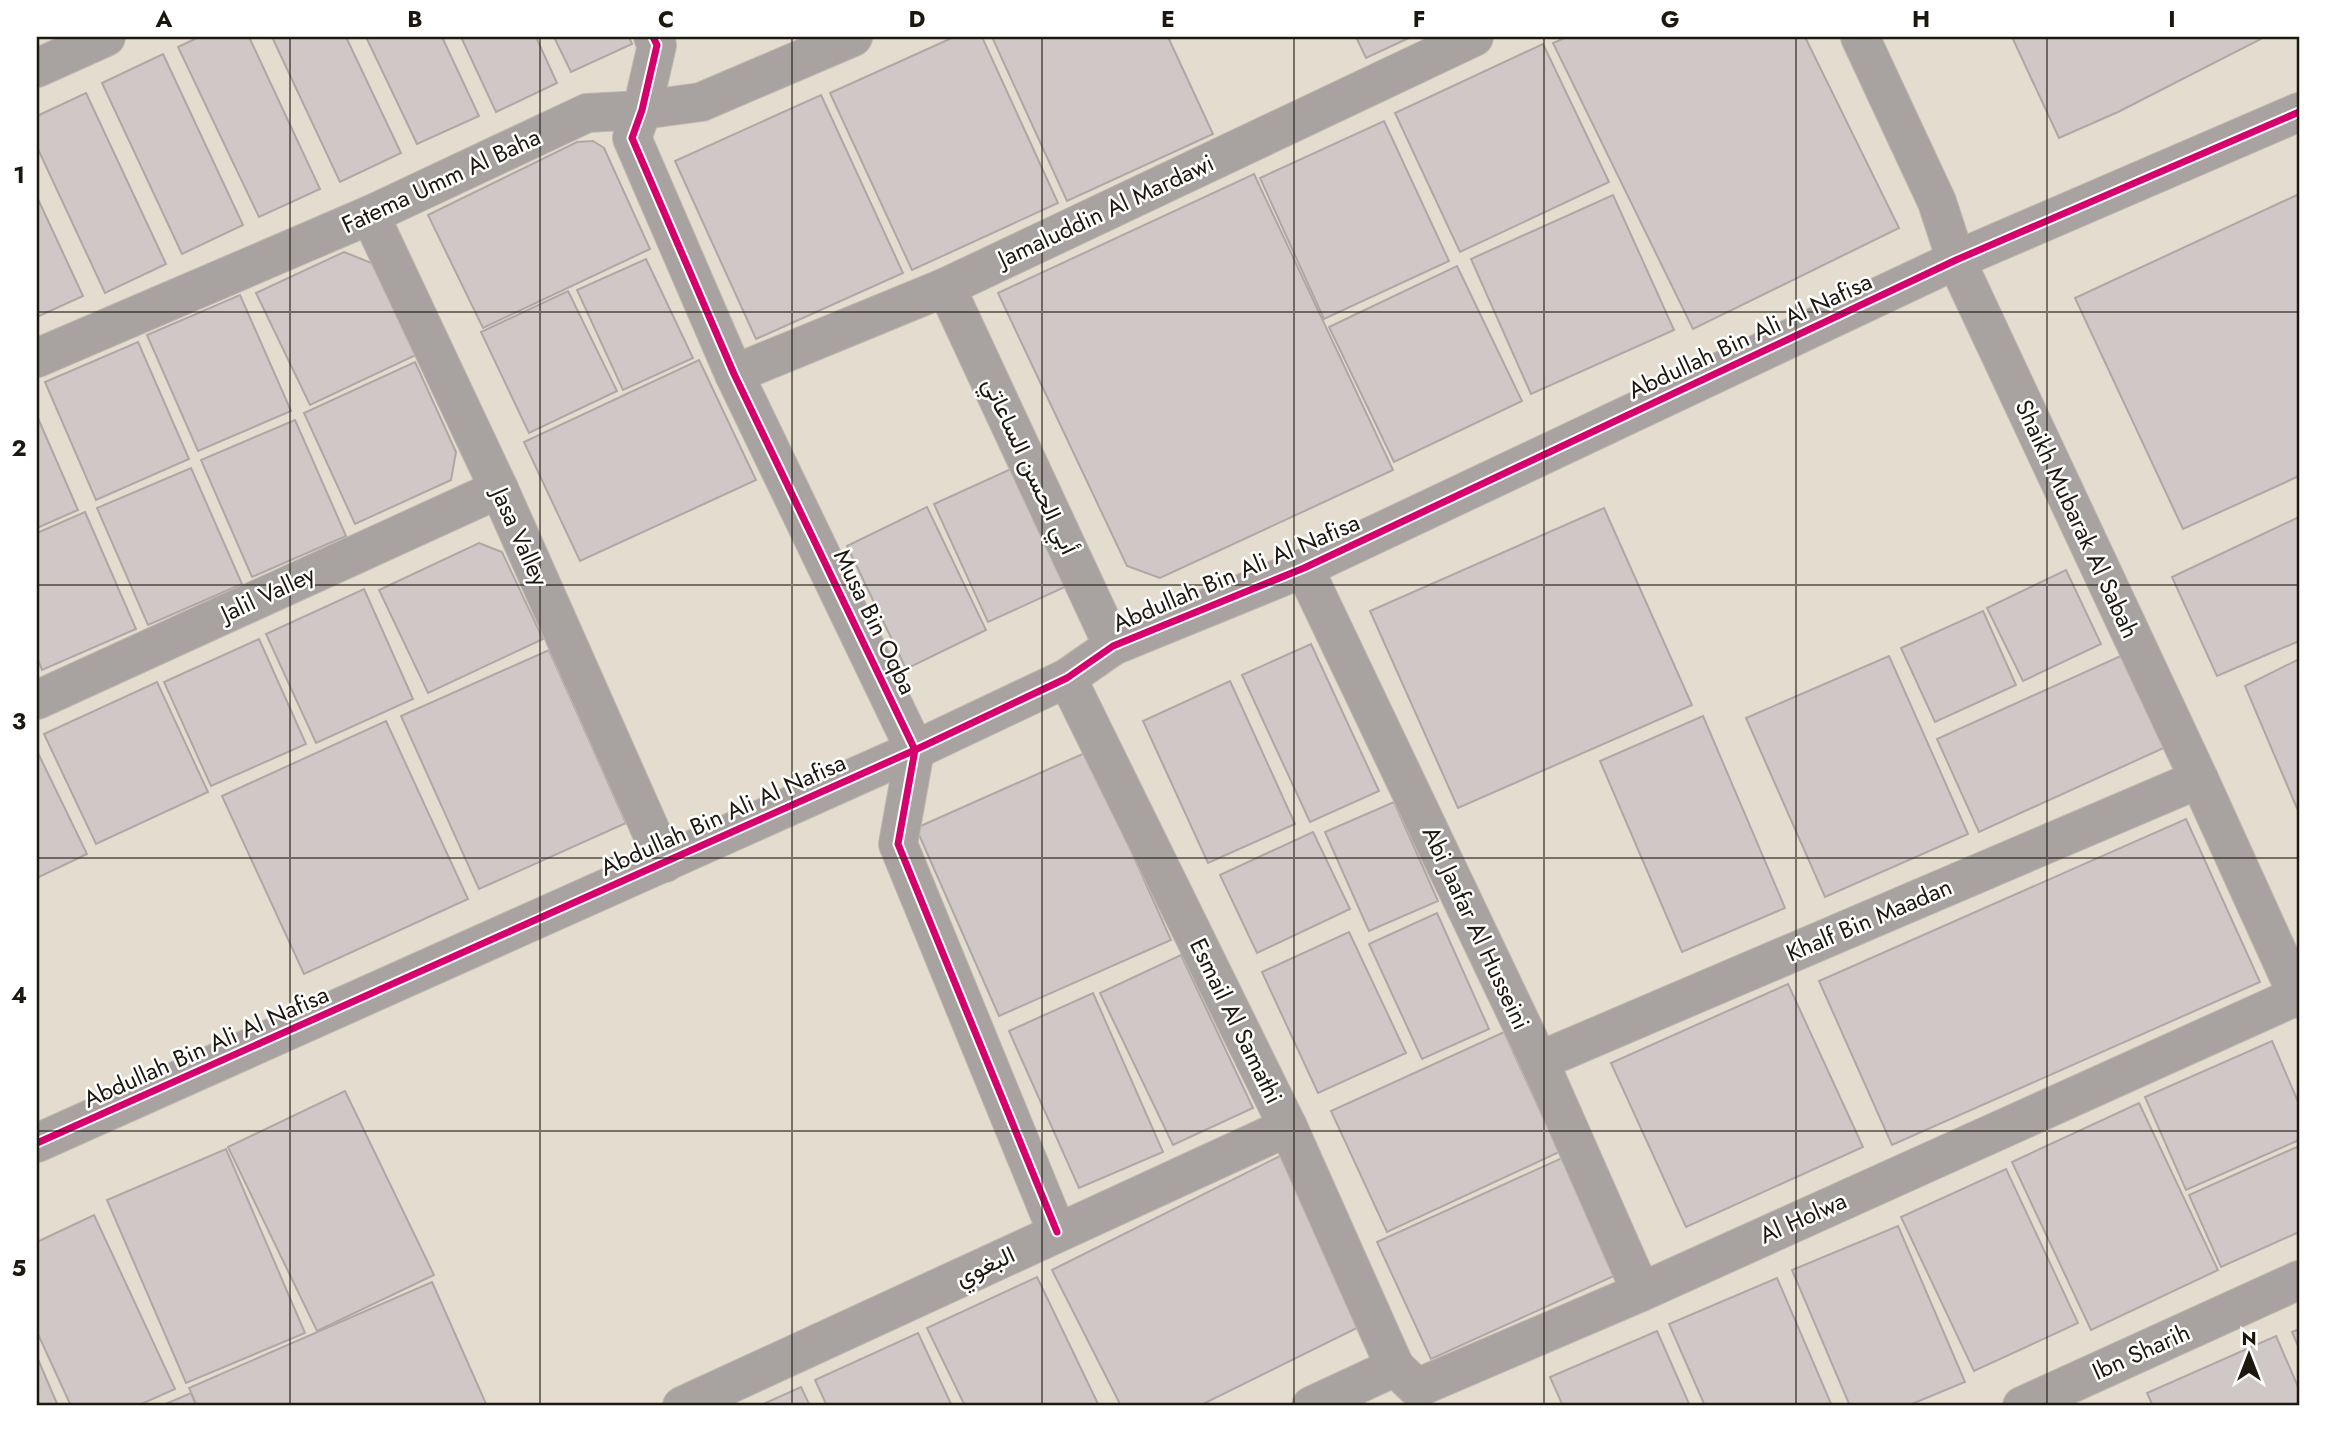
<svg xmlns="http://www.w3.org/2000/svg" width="2336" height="1443" viewBox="0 0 2336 1443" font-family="Jost,Vazirmatn,sans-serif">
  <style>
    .building { fill: #d0c8c6; stroke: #afa7a5; stroke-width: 2 }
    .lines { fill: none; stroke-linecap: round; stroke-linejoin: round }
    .minor-casing { stroke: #bfb8ae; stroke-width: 40 }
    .minor { stroke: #a8a3a0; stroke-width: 38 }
    .cycleway-casing { stroke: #fff; stroke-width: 11 }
    .cycleway { stroke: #d6006c; stroke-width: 7 }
    .grid { fill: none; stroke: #1d180f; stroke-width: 2; stroke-opacity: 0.55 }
    .labels { text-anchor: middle; stroke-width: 5; stroke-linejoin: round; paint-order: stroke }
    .street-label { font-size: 24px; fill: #1d180f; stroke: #fff }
    .neatline { fill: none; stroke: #1d180f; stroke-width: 2.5 }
    .grid-label { font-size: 23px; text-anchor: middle; font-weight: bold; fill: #1d180f }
  </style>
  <rect width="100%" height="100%" fill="#e4dccf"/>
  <!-- building -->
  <g class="building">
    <polygon points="199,37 249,37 320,189 259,217 178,47"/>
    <polygon points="272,37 346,37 401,153 340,182"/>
    <polygon points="366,37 442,37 479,116 417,144"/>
    <polygon points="461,37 536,37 557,83 496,112"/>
    <polygon points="554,37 629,37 632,44 571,72"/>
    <polygon points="954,37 982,37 1058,203 912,270 830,93"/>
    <polygon points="992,37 1168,37 1213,134 1067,201"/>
    <polygon points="1356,37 1411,37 1366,58"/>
    <polygon points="1567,37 1805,37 1899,228 1693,329 1553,43"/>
    <polygon points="2012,37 2261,37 2261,39 2118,112 2059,138"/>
    <polygon points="1543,44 1609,182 1460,252 1395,113"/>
    <polygon points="163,54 243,225 182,254 102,83"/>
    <polygon points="86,93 166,264 105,293 37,147 37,116"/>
    <polygon points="821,95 903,273 756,339 675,161"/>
    <polygon points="1384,121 1449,261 1324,319 1260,178"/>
    <polygon points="593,141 604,148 650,249 483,328 428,215 577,142"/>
    <polygon points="1254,174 1393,470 1160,578 1127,566 998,293"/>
    <polygon points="2299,194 2299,476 2183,529 2075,298"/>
    <polygon points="1613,195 1674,330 1531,394 1471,259"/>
    <polygon points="37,197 83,296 37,317"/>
    <polygon points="344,252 379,266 420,353 310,405 256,293"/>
    <polygon points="646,259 693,358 623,390 577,290"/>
    <polygon points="1457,266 1522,401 1394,462 1329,327"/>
    <polygon points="568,291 617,391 529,433 481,332"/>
    <polygon points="240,295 291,411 198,451 147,335"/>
    <polygon points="138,342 189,459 96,500 45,382"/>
    <polygon points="699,360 756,480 580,561 524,442"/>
    <polygon points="415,362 456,452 451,480 355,524 304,413"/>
    <polygon points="37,416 78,510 37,528"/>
    <polygon points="295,420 346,536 252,577 201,460"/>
    <polygon points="191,468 242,584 148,625 97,508"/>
    <polygon points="1013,468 1067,586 988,622 934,504"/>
    <polygon points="927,507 986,630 906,669 847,546"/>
    <polygon points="1604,508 1692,705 1458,808 1370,611"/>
    <polygon points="85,512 136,629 42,670 37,657 37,533"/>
    <polygon points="2299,517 2299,641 2217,676 2172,577"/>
    <polygon points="479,543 502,552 543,639 428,693 379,590"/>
    <polygon points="2066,570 2101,644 2023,681 1987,608"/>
    <polygon points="364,589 413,699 316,743 266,634"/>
    <polygon points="1983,611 2016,685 1935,722 1901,648"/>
    <polygon points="259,639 306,744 211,786 164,682"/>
    <polygon points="1311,644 1379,791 1310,822 1242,675"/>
    <polygon points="549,650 626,823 479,889 401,716"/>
    <polygon points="2125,654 2168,746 1979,832 1937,739"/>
    <polygon points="1889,656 1968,834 1825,897 1746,718"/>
    <polygon points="2299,659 2299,813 2245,686"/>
    <polygon points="1230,681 1295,824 1208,863 1143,721"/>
    <polygon points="157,682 208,792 96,844 44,734"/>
    <polygon points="1703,716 1785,908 1682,952 1600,761"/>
    <polygon points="386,721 468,899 304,974 222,796"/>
    <polygon points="37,751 87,854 37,878"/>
    <polygon points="1087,752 1171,940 999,1016 916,828"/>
    <polygon points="1394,802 1438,901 1369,931 1325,832"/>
    <polygon points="2186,819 2260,982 1892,1145 1819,981"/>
    <polygon points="1313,832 1350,909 1257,953 1220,875"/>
    <polygon points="1437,913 1489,1029 1422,1059 1369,944"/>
    <polygon points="1349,932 1406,1053 1318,1093 1262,972"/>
    <polygon points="1181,955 1253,1108 1173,1145 1100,993"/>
    <polygon points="1788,984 1863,1147 1686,1227 1611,1063"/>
    <polygon points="1093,993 1163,1152 1079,1188 1009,1031"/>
    <polygon points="1504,1032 1559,1152 1387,1232 1331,1111"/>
    <polygon points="2272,1041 2299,1104 2299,1140 2186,1190 2145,1097"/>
    <polygon points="345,1091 434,1275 317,1331 228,1147"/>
    <polygon points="2139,1103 2218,1270 2091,1330 2012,1162"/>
    <polygon points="2299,1146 2299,1232 2221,1267 2189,1195"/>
    <polygon points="226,1149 305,1333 186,1383 107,1200"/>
    <polygon points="1282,1155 1367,1323 1199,1406 1121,1406 1052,1270"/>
    <polygon points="1562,1158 1616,1275 1431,1359 1377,1242"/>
    <polygon points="2006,1169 2078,1323 1974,1371 1901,1217"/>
    <polygon points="94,1215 175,1389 137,1406 71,1406 37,1332 37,1242"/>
    <polygon points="1898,1226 1965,1382 1907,1406 1850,1406 1792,1270"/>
    <polygon points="1037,1277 1099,1406 965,1406 927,1328"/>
    <polygon points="1777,1278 1832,1406 1705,1406 1669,1324"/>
    <polygon points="432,1282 487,1406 197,1406 189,1388"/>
    <polygon points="2299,1329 2299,1348 2292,1332"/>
    <polygon points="1657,1331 1690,1406 1563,1406 1550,1377"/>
    <polygon points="918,1333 952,1406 827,1406 815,1380"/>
    <polygon points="2276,1336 2299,1389 2299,1406 2153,1406 2147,1393"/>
    <polygon points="37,1357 58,1406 37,1406"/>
    <polygon points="801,1387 810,1406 759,1406"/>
    <polygon points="191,1393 196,1406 161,1406"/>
  </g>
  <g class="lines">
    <defs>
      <g id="minor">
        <polyline points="653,37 657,45 642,110 632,138 734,374 915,750 898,844 1057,1232"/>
        <polyline points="1860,37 1937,202 1956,260 2199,779 2299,999"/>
        <polyline points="37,68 106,37"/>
        <polyline points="370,215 499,489 665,863"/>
        <polyline points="946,287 1113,646"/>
        <polyline points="37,358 370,215 587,113 642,110 701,102 853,37"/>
        <polyline points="734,374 946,287 1474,37"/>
        <polyline points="1304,568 1539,1061 1641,1292"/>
        <polyline points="1067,678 1288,1127 1395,1367"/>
        <polyline points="37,700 499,489"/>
        <polyline points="1539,1061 2199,779"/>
        <polyline points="37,1143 915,750 1067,678 1113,646 1304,568 1956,260 2299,112"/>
        <polyline points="682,1406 1288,1127"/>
        <polyline points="1311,1406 1395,1367 1417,1388 1641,1292 2299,995"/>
        <polyline points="2022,1406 2299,1280"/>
      </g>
    </defs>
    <!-- minor casing -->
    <use href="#minor" class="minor-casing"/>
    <!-- minor -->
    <use href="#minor" class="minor"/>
    <defs>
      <g id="cycleway">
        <polyline points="653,37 657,45 642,110 632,138 734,374 915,750 898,844 1057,1232"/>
        <polyline points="37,1143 915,750 1067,678 1113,646 1304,568 1956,260 2299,112"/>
      </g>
    </defs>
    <!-- cycleway casing -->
    <use href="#cycleway" class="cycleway-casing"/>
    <!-- cycleway -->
    <use href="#cycleway" class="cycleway"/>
  </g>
  <!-- grid -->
  <path class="grid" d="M290,37v1369M540,37v1369M792,37v1369M1042,37v1369M1294,37v1369M1544,37v1369M1796,37v1369M2047,37v1369M37,312h2262M37,585h2262M37,858h2262M37,1131h2262"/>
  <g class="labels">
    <!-- street labels -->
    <g class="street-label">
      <text transform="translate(441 181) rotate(-25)" y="8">Fatema Umm Al Baha</text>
      <text transform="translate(1106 211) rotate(-25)" y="8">Jamaluddin Al Mardawi</text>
      <text transform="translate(1750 336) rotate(-25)" y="8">Abdullah Bin Ali Al Nafisa</text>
      <text transform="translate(1030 466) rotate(65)" y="8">أبي الحسن الساعاتي</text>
      <text transform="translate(2077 519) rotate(65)" y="8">Shaikh Mubarak Al Sabah</text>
      <text transform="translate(520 537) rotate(66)" y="8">Jasa Valley</text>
      <text transform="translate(1236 573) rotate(-23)" y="8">Abdullah Bin Ali Al Nafisa</text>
      <text transform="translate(268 594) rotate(-25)" y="8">Jalil Valley</text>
      <text transform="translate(875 622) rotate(64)" y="8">Musa Bin Oqba</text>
      <text transform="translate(723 815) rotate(-24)" y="8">Abdullah Bin Ali Al Nafisa</text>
      <text transform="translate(1869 920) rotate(-23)" y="8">Khalf Bin Maadan</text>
      <text transform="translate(1476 928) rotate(65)" y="8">Abi Jaafar Al Husseini</text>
      <text transform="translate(1236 1021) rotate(64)" y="8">Esmail Al Samathi</text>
      <text transform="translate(206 1047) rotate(-24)" y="8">Abdullah Bin Ali Al Nafisa</text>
      <text transform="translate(1803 1218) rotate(-24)" y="8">Al Holwa</text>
      <text transform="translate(985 1266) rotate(-25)" y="8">البغوي</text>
      <text transform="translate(2141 1352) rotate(-24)" y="8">Ibn Sharih</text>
    </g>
  </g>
  <!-- border -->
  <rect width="2336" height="1443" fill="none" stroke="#ffffff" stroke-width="77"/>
  <!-- north arrow -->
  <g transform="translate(2249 1355)" stroke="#ffffff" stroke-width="5" paint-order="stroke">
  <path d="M0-5L12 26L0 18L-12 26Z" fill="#1d180f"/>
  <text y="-10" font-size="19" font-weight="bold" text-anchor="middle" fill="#1d180f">N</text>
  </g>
  <rect x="38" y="38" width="2260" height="1366" class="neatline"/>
  <g class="grid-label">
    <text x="164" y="27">A</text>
    <text x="415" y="27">B</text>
    <text x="666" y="27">C</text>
    <text x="917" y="27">D</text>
    <text x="1168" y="27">E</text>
    <text x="1419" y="27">F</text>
    <text x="1670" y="27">G</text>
    <text x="1921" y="27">H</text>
    <text x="2172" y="27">I</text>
    <text x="19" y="183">1</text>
    <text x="19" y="456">2</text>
    <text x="19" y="729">3</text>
    <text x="19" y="1003">4</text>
    <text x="19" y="1276">5</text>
  </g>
</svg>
